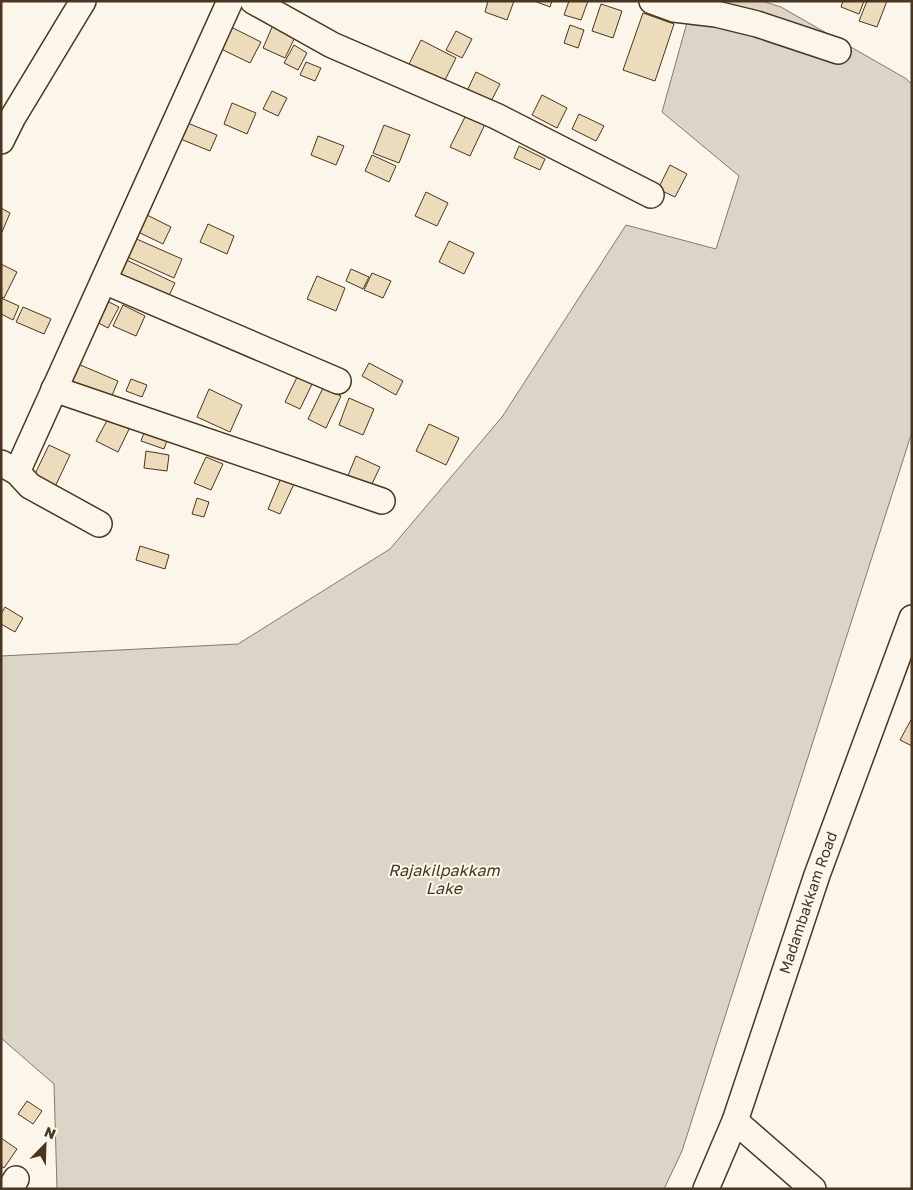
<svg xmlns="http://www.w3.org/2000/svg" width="913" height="1190" viewBox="0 0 913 1190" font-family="'Golos Text',sans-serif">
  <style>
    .water { fill: #dcd4c6; stroke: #887966 }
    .building { fill: #ecdcbc; stroke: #4a3520 }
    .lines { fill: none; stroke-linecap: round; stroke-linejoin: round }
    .minor-casing { stroke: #4a3520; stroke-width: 28 }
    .minor { stroke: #fbf6e9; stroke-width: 25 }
    .labels { text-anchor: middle; stroke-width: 4; stroke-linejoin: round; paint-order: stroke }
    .street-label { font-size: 15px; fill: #4a3520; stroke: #fbf6e9 }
    .water-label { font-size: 16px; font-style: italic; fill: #4a3520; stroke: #fbf6e9 }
  </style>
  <rect width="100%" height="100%" fill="#fbf6e9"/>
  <!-- water -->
  <polygon class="water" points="693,1 762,1 781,7 905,78 912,84 912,432 682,1151 664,1189 57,1189 54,1084 1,1038 1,656 238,644 390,549 502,417 626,225 716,249 739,176 662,112"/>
  <!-- building -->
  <g class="building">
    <polygon points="488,1 514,1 507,20 485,12"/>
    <polygon points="534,1 552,1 550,7"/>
    <polygon points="569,1 588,1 581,20 564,15"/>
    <polygon points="843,1 864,1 859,14 841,7"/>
    <polygon points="867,1 887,1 877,27 859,21"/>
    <polygon points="601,4 622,11 613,38 592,31"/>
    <polygon points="643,13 674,24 655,81 623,70"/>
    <polygon points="273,25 296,35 285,58 263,48"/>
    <polygon points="570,25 584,30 578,48 564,43"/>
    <polygon points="229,26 261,42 250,63 219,48"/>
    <polygon points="456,31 472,39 462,58 446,50"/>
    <polygon points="421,40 456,58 443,84 408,66"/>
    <polygon points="294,45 307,53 298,70 284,63"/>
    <polygon points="306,62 321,68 315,81 300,75"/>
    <polygon points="476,72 500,84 489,105 466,93"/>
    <polygon points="272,91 287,98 278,116 263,109"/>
    <polygon points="542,95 567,108 557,128 532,115"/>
    <polygon points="232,103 256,113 247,134 224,124"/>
    <polygon points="467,113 486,122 470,156 450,147"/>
    <polygon points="579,114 604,126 596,141 572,129"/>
    <polygon points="185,122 217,135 210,151 178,138"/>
    <polygon points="384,125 410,135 399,163 373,153"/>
    <polygon points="318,136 344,146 336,165 311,155"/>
    <polygon points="519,146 545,159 540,170 514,158"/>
    <polygon points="372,155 396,166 389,182 365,171"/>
    <polygon points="670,165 687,174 675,197 658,189"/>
    <polygon points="426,192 448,203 437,226 415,216"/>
    <polygon points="1,208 10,213 2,232 1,232"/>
    <polygon points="145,214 171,227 163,244 136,231"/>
    <polygon points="208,224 234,236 227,254 200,242"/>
    <polygon points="132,237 182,259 174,278 123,255"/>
    <polygon points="449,241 474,253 464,274 439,262"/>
    <polygon points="118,256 175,283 166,302 109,275"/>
    <polygon points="1,264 17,272 4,298 1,297"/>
    <polygon points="351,269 369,277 363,289 346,281"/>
    <polygon points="372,273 391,281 383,298 364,290"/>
    <polygon points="317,276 345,288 336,311 307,299"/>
    <polygon points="1,298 19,306 13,320 1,314"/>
    <polygon points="101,298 119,307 108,328 91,319"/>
    <polygon points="123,305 145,316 136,336 113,326"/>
    <polygon points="23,307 51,319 44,334 16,322"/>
    <polygon points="71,361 118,381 111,398 64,379"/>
    <polygon points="369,363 403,381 396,395 362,376"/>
    <polygon points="299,373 314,380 300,409 285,402"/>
    <polygon points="131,379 147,385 142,397 126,391"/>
    <polygon points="323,388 341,396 326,428 308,419"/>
    <polygon points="209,389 242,405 230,432 197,417"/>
    <polygon points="349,398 374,409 363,435 339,425"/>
    <polygon points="111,413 132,423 118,452 96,441"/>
    <polygon points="429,424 459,438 446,465 416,451"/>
    <polygon points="146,427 169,435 164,449 141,441"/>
    <polygon points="49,445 70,455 54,489 33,478"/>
    <polygon points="146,451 169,455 167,471 144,468"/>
    <polygon points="356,456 380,467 370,488 347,478"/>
    <polygon points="206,457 223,464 211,490 194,483"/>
    <polygon points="281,478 294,484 280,514 268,509"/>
    <polygon points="197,498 209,502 204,517 192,514"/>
    <polygon points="140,546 169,555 165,569 136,560"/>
    <polygon points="5,607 23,618 15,632 1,624 1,614"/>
    <polygon points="912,718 912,746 900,740"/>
    <polygon points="27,1101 42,1111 33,1124 18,1114"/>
    <polygon points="1,1138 17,1149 4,1168 1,1166"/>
  </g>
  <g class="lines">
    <defs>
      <g id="minor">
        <polyline points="253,1 332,45 496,116 651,195"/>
        <polyline points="652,1 674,9 716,14 757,24 838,51"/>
        <polyline points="1,141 13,117 83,1"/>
        <polyline points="104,281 338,381"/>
        <polyline points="54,389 382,501"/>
        <polyline points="1,463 17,472 30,486 99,524"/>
        <polyline points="17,472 230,1"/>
        <polyline points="735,1121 813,1189"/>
        <polyline points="10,1189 16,1179"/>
        <path id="s1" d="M706,1189l29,-68 82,-246 95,-257"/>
      </g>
    </defs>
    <!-- minor casing -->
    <use href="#minor" class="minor-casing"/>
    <!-- minor -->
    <use href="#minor" class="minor"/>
  </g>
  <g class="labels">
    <!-- street labels -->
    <g class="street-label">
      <text dy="5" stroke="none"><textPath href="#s1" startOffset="304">Madambakkam Road</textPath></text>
    </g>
    <!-- water labels -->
    <g class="water-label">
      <text x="444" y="876">Rajakilpakkam<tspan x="444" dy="18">Lake</tspan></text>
    </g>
  </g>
  <!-- border -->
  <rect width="913" height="1190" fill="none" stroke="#4a3520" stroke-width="5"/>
  <!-- north arrow -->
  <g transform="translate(45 1145) rotate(23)" stroke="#fbf6e9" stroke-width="4" paint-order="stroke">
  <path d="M0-4L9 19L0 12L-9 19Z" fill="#4a3520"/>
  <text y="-8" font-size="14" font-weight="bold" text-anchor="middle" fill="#4a3520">N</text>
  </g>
</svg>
